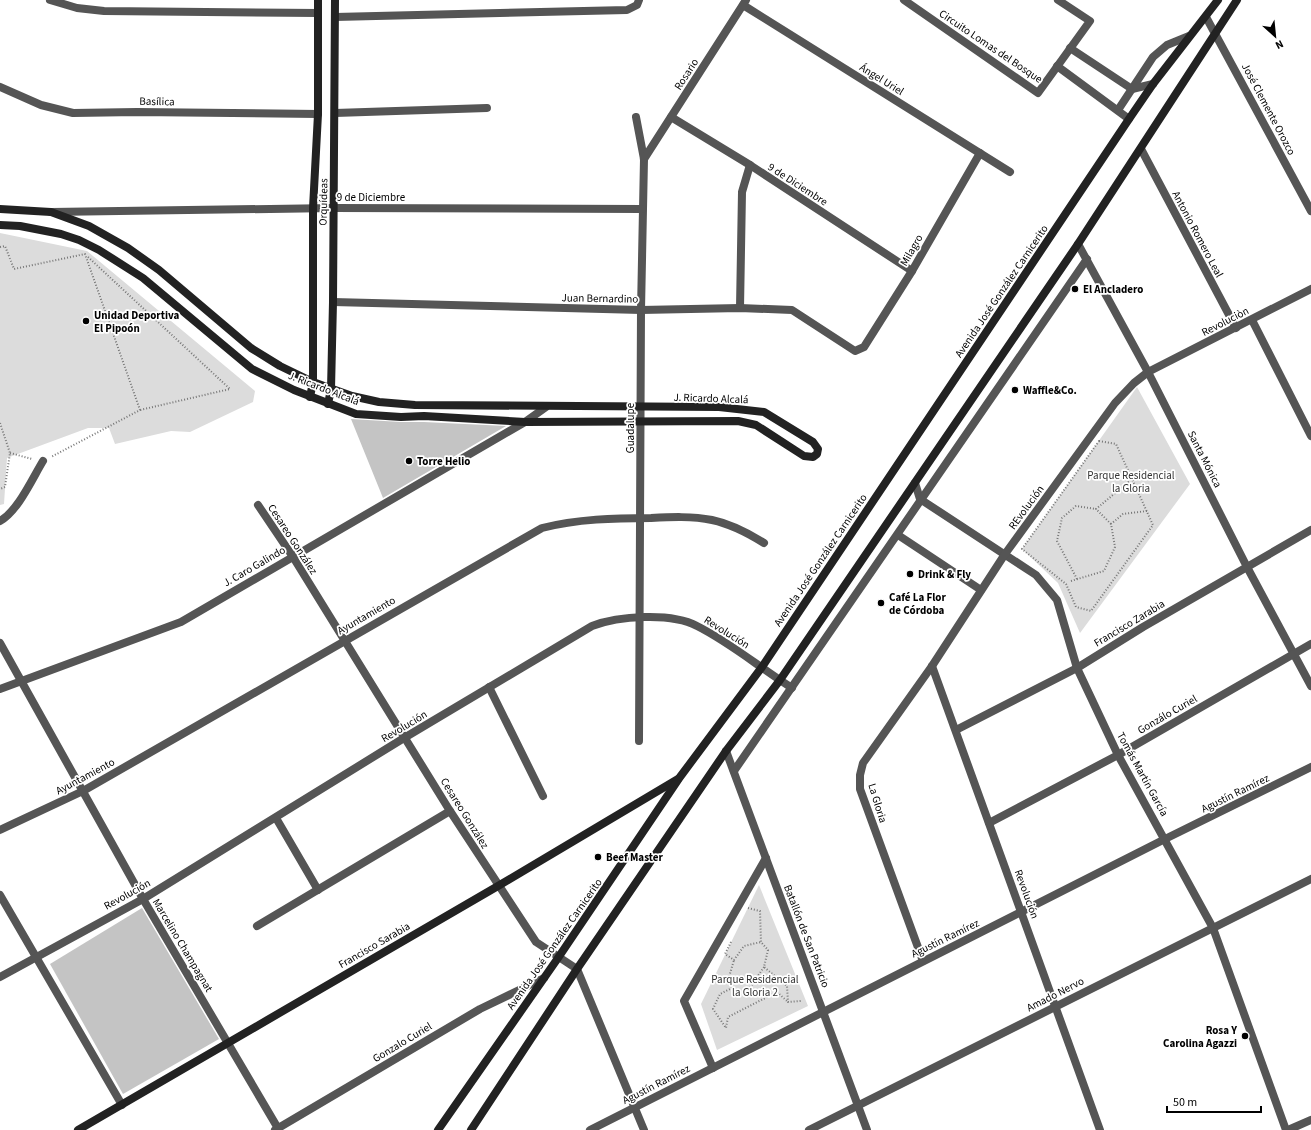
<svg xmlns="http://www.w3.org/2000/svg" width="1311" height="1130" viewBox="0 0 1311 1130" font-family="'Source Sans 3',sans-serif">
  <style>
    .green { fill: #dcdcdc }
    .building { fill: #c4c4c4 }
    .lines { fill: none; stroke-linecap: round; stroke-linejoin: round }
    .path { stroke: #777; stroke-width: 2; stroke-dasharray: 1 2; stroke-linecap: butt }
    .street { stroke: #555; stroke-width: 8 }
    .secondary { stroke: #222; stroke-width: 8 }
    .poi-dot { fill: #000; stroke: #fff; stroke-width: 1.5 }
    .labels { text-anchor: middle; stroke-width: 3.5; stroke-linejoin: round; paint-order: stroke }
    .street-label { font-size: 11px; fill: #000; stroke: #fff }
    .poi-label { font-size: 11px; font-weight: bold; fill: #000; stroke: #fff; text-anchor: start }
    .park-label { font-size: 11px; fill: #333; stroke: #fff }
  </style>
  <rect width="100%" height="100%" fill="#fff"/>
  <!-- green -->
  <g class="green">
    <polygon points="0,233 87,251 255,391 253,402 190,432 171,431 115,444 109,428 88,428 7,458 4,504 0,505"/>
    <polygon points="1137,387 1190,484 1080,633 1058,583 1022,549"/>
    <polygon points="759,885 808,1006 717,1050 701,1004"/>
  </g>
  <!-- building -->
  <g class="building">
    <polygon points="351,419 401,422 424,422 506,426 383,498"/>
    <polygon points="142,908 219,1039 123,1094 50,964"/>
  </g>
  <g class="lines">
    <!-- path -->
    <g class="path">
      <polyline points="0,247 5,246 14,269 85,254 140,410 51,457"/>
      <polyline points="88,257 230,389 140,410"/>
      <polyline points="0,423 10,453 5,487 0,489"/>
      <polygon points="1099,441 1116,444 1153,525 1091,611 1076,607 1066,584 1022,549"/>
      <polyline points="10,453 32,459"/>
      <polyline points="1111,524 1096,509 1132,479"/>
      <polyline points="1077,579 1057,541 1062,518 1076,506 1096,509"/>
      <polyline points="1071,581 1104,571 1115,547 1111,524 1123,514 1147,511"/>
      <polyline points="748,908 760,911 761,942 768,950 764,967 787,986 788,1002 801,1001"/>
      <polyline points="731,942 725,954 734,960 744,946 761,942"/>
      <polyline points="764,967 749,989 737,995 732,988 720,994 713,1009 726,1028 728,1017 777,992 787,1001"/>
      <polyline points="732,988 729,977 734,960"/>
    </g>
    <!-- street -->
    <g class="street">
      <polyline points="50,0 77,8 104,11 318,13"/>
      <polyline points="904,0 1038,93 1090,21 1058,0"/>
      <polyline points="743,5 1010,172"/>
      <polyline points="335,17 627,10 637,5 639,0"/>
      <polyline points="1206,17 1311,211"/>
      <polyline points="1070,48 1132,89 1153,84"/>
      <polyline points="1057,66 1129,119"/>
      <polyline points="0,87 41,105 73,113 137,112 318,114"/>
      <polyline points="1118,110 1153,57 1167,45 1189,36"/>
      <polyline points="335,113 487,108"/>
      <polyline points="636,117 644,159 641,310 639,741"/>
      <polyline points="671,117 750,165 912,271"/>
      <polyline points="1141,149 1236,328"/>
      <polyline points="644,159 746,0"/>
      <polyline points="51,212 334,208 642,209"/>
      <polyline points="1078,244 1148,372 1247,567 1311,686"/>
      <polyline points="333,302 641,310 740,308 792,310 855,351 864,347 912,271 980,153"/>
      <polyline points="740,308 742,192 750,165"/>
      <polyline points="1252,320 1311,436"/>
      <polyline points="915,483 920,499 1036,575 1057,600 1077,668 1118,755 1213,928 1286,1130"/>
      <polyline points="258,505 293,557 450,811 536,942 577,969 644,1130"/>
      <path d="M0,521c18,-10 32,-42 43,-60"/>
      <polyline points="898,535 981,590"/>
      <polyline points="0,643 143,899 279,1130"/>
      <polyline points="932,666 1100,1130"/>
      <polyline points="489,687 543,796"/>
      <polyline points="0,689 181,622 525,422 546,407"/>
      <polyline points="956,730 1077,668 1143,627 1311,530"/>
      <polyline points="726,751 867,1130"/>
      <polyline points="734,771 1087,259"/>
      <polyline points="276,818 318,890"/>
      <polyline points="989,823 1118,755 1311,644"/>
      <path d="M0,830l83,-39 459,-263c35,-9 73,-10 109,-10 20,-1 41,-2 61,2 19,4 36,13 52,23"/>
      <polyline points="0,895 122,1105"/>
      <polyline points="257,926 450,811"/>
      <polyline points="923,961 860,789 860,775 863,763 932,666 1005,554 1115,403 1134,383 1148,372 1311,289"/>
      <path d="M0,977l143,-78 261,-161 188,-112c26,-10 79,-14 105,0 34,17 63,42 95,62"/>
      <polyline points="713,1068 684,1001 766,858"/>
      <polyline points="275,1130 480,1009 544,978"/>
      <polyline points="590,1130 1165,839 1311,767"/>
      <polyline points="809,1130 1311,879"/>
      <polyline points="1288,1130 1311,1120"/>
    </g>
    <!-- secondary -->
    <g class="secondary">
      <polyline points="0,209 51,212 89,226 128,248 159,270 251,348 280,366 313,382 352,396 379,402 415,405 719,407 764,412 813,442 818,449 817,454 813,457 804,456 756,425 738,421 525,422 424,416 401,417 356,414 294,390 252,369 143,278 99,250 79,240 61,234 20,226 0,225"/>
      <polyline points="310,397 313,382 313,208 318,114 318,0"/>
      <polyline points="328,404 331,389 333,302 335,0"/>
      <polyline points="78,1130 498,886 678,779"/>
      <polyline points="438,1130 558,958 680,777 762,667 1129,119 1153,84 1218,0"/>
      <polyline points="471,1130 577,969 726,751 780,680 1078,244 1237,0"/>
    </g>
  </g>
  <!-- markers -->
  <g class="poi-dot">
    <circle cx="1075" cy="289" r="4"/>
    <circle cx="86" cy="321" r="4"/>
    <circle cx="1015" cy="390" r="4"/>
    <circle cx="409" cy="461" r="4"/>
    <circle cx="910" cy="574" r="4"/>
    <circle cx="881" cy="603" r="4"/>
    <circle cx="598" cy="857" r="4"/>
    <circle cx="1245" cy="1036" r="4"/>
  </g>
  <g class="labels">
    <!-- street labels -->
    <g class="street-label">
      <text transform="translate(991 46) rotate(34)" y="4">Circuito Lomas del Bosque</text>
      <text transform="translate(686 74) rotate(-57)" y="4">Rosario</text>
      <text transform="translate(882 79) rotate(32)" y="4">Ángel Uriel</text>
      <text transform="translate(157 101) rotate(1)" y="4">Basílica</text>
      <text transform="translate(1269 109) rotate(62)" y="4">José Clemente Orozco</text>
      <text transform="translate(798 184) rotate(33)" y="4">9 de Diciembre</text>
      <text x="371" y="201">9 de Diciembre</text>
      <text transform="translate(323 202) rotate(-89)" y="4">Orquídeas</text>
      <text transform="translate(1198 234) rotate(62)" y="4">Antonio Romero Leal</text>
      <text transform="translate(911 250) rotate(-60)" y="4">Milagro</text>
      <text transform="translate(1001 291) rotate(-56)" y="4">Avenida José González Carnicerito</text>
      <text transform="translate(600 298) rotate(1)" y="4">Juan Bernardino</text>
      <text transform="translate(1225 321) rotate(-27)" y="4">Revoluciòn</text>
      <text transform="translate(324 388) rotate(21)" y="4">J. Ricardo Alcalá</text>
      <text transform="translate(711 398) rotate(2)" y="4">J. Ricardo Alcalá</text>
      <text transform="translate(630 428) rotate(-90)" y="4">Guadalupe</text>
      <text transform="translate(1205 459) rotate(63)" y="4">Santa Mónica</text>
      <text transform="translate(1026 507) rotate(-54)" y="4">REvolución</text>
      <text transform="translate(293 539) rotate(57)" y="4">Cesareo González</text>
      <text transform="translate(820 560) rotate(-56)" y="4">Avenida José González Carnicerito</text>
      <text transform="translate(254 566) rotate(-30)" y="4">J. Caro Galindo</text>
      <text transform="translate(366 615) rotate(-30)" y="4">Ayuntamiento</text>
      <text transform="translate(1129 623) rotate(-31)" y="4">Francisco Zarabia</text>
      <text transform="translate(727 632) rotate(32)" y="4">Revolución</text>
      <text transform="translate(1167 714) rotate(-30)" y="4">Gonzálo Curiel</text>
      <text transform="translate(404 726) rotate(-31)" y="4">Revolución</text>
      <text transform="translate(1143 774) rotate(61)" y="4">Tomás Martín García</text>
      <text transform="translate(85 776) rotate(-28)" y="4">Ayuntamiento</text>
      <text transform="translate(1235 793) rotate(-26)" y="4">Agustín Ramírez</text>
      <text transform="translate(878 803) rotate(73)" y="4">La Gloria</text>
      <text transform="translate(465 813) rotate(58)" y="4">Cesareo González</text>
      <text transform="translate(127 894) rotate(-29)" y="4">Revolución</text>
      <text transform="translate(1027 894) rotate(70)" y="4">Revolución</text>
      <text transform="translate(807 936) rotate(69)" y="4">Batallón de San Patricio</text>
      <text transform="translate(945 938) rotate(-26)" y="4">Agustín Ramírez</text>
      <text transform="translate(554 944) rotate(-55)" y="4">Avenida José González Carnicerito</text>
      <text transform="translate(183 945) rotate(59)" y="4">Marcelino Champagnat</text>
      <text transform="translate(374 945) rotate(-30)" y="4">Francisco Sarabia</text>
      <text transform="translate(1055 994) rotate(-27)" y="4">Amado Nervo</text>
      <text transform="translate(402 1042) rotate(-31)" y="4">Gonzalo Curiel</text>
      <text transform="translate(656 1084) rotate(-27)" y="4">Agustín Ramírez</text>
    </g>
    <!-- poi labels -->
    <g class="poi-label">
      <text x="1083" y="293">El Ancladero</text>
      <text x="94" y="319">Unidad Deportiva<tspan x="94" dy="13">El Pipoón</tspan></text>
      <text x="1023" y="394">Waffle&amp;Co.</text>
      <text x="417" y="465">Torre Helio</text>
      <text x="918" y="578">Drink &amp; Fly</text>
      <text x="889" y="601">Café La Flor<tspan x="889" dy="13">de Córdoba</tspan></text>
      <text x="606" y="861">Beef Master</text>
      <text x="1237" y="1034" text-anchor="end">Rosa Y<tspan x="1237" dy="13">Carolina Agazzi</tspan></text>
    </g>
    <!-- park labels -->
    <g class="park-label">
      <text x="1131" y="479">Parque Residencial<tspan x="1131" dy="13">la Gloria</tspan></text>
      <text x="755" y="983">Parque Residencial<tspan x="755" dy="13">la Gloria 2</tspan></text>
    </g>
  </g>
  <!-- north arrow -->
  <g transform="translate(1275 36) rotate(153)" stroke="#ffffff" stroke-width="3" paint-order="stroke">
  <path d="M0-3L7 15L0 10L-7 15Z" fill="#000000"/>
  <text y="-6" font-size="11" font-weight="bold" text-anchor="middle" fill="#000000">N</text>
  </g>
  <!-- scale -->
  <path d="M1167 1106v6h94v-6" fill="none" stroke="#000000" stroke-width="2"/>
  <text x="1173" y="1106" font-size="12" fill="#000000" stroke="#ffffff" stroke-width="3" paint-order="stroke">50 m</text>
</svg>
